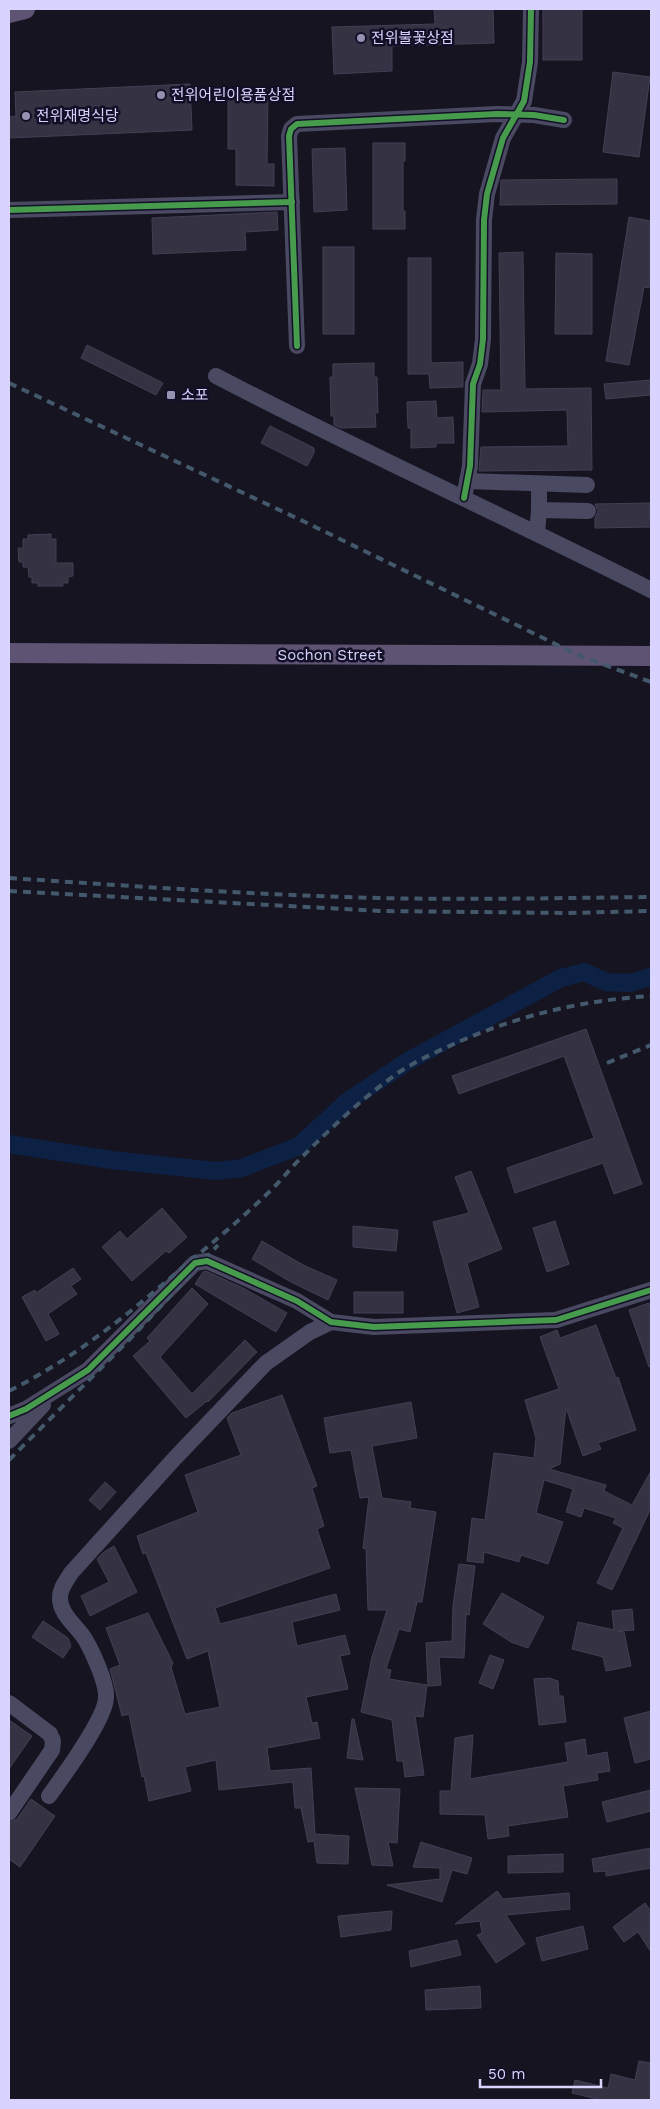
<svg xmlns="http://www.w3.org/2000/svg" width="660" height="2109" viewBox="0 0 660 2109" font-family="'Work Sans','Noto Sans KR',sans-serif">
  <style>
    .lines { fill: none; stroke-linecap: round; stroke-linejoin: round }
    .canal { stroke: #0d2144; stroke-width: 18 }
    .building { fill: #343243; stroke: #433f54 }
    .minor { stroke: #4a4962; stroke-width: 16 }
    .major { stroke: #5e5373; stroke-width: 20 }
    .rail { stroke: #43596b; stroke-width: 4; stroke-dasharray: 8 6; stroke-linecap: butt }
    .cycleway-casing { stroke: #130f26; stroke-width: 9 }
    .cycleway { stroke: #469c4c; stroke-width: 6 }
    .poi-dot { fill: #9591b1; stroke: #130f26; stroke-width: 2 }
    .labels { text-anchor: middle; stroke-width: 5; stroke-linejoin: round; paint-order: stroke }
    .poi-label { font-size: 15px; fill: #d9d4ff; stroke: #130f26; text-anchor: start }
    .street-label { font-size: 15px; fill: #d9d4ff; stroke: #130f26 }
  </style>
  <rect width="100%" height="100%" fill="#161421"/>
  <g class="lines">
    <!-- canal -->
    <polyline class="canal" points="9,1144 112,1160 216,1171 242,1168 299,1146 348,1101 408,1061 561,978 584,972 606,982 629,983 651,977"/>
  </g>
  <!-- building -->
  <g class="building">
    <polygon points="434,9 493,9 494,43 392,46 392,71 334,74 332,27 435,24"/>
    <rect x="543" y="9" width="39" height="51"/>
    <polygon points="613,72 650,77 639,157 603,152"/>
    <polygon points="190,84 192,130 9,138 9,117 16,116 15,92"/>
    <polygon points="228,90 268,90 267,164 274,164 274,186 236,185 236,149 228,149"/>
    <polygon points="373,143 405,143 405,161 403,161 403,211 405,211 405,229 373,229"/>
    <polygon points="345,148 347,210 314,212 312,149"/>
    <polygon points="617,179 617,204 500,205 501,180"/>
    <polygon points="277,212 278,230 245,232 246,250 153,254 152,218"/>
    <polygon points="629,217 651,221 651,288 644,287 629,365 606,361"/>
    <rect x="323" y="247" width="31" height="87"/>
    <polygon points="523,252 525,389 591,388 592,470 479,471 481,447 568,446 567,410 482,412 483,390 501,390 499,253"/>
    <polygon points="556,253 592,254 592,334 555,334"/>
    <polygon points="408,258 431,258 431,363 463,362 463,387 430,388 429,374 408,374"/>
    <polygon points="87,345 163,383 156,395 81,358"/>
    <polygon points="374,363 374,377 377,377 378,413 375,413 376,427 341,428 334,425 334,416 331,416 330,377 333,377 333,364"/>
    <polygon points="651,380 651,395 606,399 604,384"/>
    <polygon points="436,401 437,418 453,417 454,443 436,443 436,447 411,448 411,428 408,428 407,402"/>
    <polygon points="270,426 314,448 314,453 307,466 261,443"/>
    <polygon points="651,503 651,527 595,528 595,518 598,511 595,504"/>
    <polygon points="51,534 51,539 56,539 56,563 73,563 73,576 68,577 68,583 63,583 63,586 38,586 38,583 32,583 32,577 29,577 28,567 23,567 23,562 19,562 18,548 23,548 23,539 28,539 28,535"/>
    <polygon points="586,1029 642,1184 614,1194 603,1163 515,1193 507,1168 594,1138 564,1056 459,1094 452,1076"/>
    <polygon points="471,1171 502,1249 467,1263 479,1307 457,1313 433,1222 469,1213 455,1177"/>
    <polygon points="162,1208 187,1237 169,1253 166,1251 132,1281 102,1247 120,1231 127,1239"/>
    <polygon points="555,1221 569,1264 547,1272 533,1228"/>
    <polygon points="353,1226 398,1230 396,1251 353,1247"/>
    <polygon points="262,1241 303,1265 337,1280 328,1300 291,1282 252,1259"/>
    <polygon points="73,1268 81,1279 71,1286 77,1294 48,1314 59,1334 46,1341 22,1297 35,1290 36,1293"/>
    <polygon points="206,1271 245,1289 287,1313 276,1332 195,1284 203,1272"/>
    <polygon points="192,1288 208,1304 160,1357 192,1394 245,1340 257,1352 208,1402 207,1401 186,1418 133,1356 150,1341 147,1338"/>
    <rect x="354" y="1292" width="49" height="21"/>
    <polygon points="649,1303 651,1310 651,1367 649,1367 629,1310"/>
    <polygon points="596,1325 616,1378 618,1377 636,1430 598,1443 601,1449 583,1456 566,1408 560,1464 549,1469 606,1485 604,1491 632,1505 651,1471 651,1508 612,1590 597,1583 623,1528 613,1523 616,1518 584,1508 581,1517 566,1512 573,1489 544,1480 536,1513 563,1522 548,1564 521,1555 519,1562 484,1552 483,1563 467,1561 472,1518 485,1520 494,1453 534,1458 536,1438 525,1400 559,1389 540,1337 557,1330 560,1338"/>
    <polygon points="282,1395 317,1486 312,1488 324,1526 317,1529 330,1568 215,1608 220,1624 336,1594 340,1610 292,1622 297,1646 345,1635 350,1654 340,1656 348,1689 306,1697 312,1723 317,1722 320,1738 267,1748 270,1771 311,1768 315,1834 349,1836 348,1864 317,1863 314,1841 308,1842 301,1808 295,1808 293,1782 219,1790 216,1760 185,1767 191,1791 149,1801 144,1776 142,1777 129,1714 122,1716 110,1669 120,1665 106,1628 148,1613 173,1663 171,1667 185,1714 220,1707 208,1651 187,1659 146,1553 143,1554 137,1536 198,1512 185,1475 241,1455 227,1418 232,1413"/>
    <polygon points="411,1402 417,1438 372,1446 382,1498 411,1502 410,1508 436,1512 422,1602 417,1602 410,1632 399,1629 386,1669 391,1670 389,1679 427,1685 423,1717 415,1716 424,1775 405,1777 403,1761 397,1761 392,1720 361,1712 372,1657 387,1610 368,1610 366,1549 363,1548 369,1497 360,1498 351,1450 330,1453 324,1418"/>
    <polygon points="105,1482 116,1492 100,1510 89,1500"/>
    <polygon points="114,1546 137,1592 90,1616 81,1596 109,1582 97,1559 104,1552"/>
    <polygon points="459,1564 475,1566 469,1615 466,1614 464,1658 439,1657 441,1685 428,1686 426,1643 452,1641 453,1606"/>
    <polygon points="502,1593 544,1617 528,1648 511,1642 483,1624"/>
    <polygon points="632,1609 634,1630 618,1631 624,1632 631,1666 606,1671 603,1657 572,1649 578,1622 614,1630 612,1611"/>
    <polygon points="43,1621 68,1638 71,1646 63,1658 32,1637"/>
    <polygon points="490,1655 504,1660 493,1689 479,1683"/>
    <polygon points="549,1678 558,1681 559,1696 563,1696 566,1722 539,1725 534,1679"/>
    <polygon points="651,1711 651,1759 635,1763 624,1718"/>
    <polygon points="352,1719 354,1719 363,1760 347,1758"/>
    <polygon points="9,1720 32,1736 9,1769"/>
    <polygon points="473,1735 470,1779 568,1762 565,1743 585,1739 587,1756 607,1752 610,1771 597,1773 598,1780 563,1786 568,1817 508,1826 509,1836 488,1839 485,1815 440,1814 440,1791 451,1791 455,1738"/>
    <polygon points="355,1788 400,1789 397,1843 388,1842 393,1866 372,1865"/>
    <polygon points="651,1790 651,1811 607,1822 602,1802"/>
    <polygon points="31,1799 55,1816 20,1867 9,1859 9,1823 17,1819"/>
    <polygon points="421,1842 472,1858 467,1874 452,1870 442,1902 387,1885 440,1879 440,1868 413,1867"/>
    <polygon points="651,1848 651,1868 606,1876 606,1871 594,1872 592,1859"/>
    <polygon points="563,1854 563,1872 508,1873 508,1856"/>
    <polygon points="497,1891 503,1899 569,1893 570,1909 506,1915 525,1944 496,1963 477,1935 482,1933 480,1921 455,1924"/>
    <polygon points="645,1903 651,1911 651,1952 638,1932 624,1942 613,1927"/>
    <polygon points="392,1911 391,1930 341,1937 338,1916"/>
    <polygon points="583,1926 588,1949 542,1961 536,1938"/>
    <polygon points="457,1940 461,1955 411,1967 409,1951"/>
    <polygon points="480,1986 481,2008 426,2010 425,1990"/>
    <polygon points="639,2061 651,2063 651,2100 601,2100 572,2093 575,2080 608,2088 611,2074 635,2080"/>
  </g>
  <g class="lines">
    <!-- minor -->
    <g class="minor">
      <polyline points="9,210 292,202"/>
      <polyline points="297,346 289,136 291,129 297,124 497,114 534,115 564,120"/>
      <path d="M216,376c143,75 291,141 435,214"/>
      <polyline points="467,481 587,485"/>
      <polyline points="464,498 470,466 473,384 480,364 483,339 484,220 487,194 503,138 524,101 530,62 531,9"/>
      <polyline points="539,510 588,511"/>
      <polyline points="537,533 539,510 539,484"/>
      <polyline points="9,1416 26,1409 88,1370 195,1263 207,1261 297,1301 331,1322 374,1327 556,1320 651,1290"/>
      <polyline points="9,1441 43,1405"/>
      <polyline points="9,1703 50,1734 53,1741 52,1750 9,1813"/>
      <path d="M49,1796c14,-20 57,-77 57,-99 1,-14 -14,-46 -21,-58 -8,-13 -26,-25 -25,-42 0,-9 7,-17 11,-24l104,-115 91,-95 44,-31 21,-10"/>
    </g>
    <!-- major -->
    <g class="major">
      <polyline points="9,13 25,9"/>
      <polyline points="9,653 651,656"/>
    </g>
    <!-- rail -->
    <g class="rail">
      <polyline points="9,383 305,522 578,655 651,682"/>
      <path d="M9,878c123,8 246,17 370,20 91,2 181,0 272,-1"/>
      <polyline points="9,891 380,911 567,913 651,911"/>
      <polyline points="607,1063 651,1045"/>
      <path d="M9,1391c67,-34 116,-74 173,-123 29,-24 58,-48 85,-74 11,-10 21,-23 32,-34 30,-30 61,-60 96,-85 20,-14 45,-25 68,-35 61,-26 122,-40 188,-44"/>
      <polyline points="9,1460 130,1339 218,1245"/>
    </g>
    <defs>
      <g id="cycleway">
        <polyline points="9,210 292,202"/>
        <polyline points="297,346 289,136 291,129 297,124 497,114 534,115 564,120"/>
        <polyline points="464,498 470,466 473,384 480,364 483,339 484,220 487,194 503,138 524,101 530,62 531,9"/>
        <polyline points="9,1416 26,1409 88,1370 195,1263 207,1261 297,1301 331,1322 374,1327 556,1320 651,1290"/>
      </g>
    </defs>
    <!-- cycleway casing -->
    <use href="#cycleway" class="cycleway-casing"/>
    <!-- cycleway -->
    <use href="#cycleway" class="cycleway"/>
  </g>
  <!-- markers -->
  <g class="poi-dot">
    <circle cx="361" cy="38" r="5"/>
    <circle cx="161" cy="95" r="5"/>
    <circle cx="26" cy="116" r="5"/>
    <rect x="166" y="390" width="10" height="10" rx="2.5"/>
  </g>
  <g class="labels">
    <!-- poi labels -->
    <g class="poi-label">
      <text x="371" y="43">전위불꽃상점</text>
      <text x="171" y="100">전위어린이용품상점</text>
      <text x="36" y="121">전위재명식당</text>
      <text x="181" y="400">소포</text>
    </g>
    <!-- street labels -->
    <g class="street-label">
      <text x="330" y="660">Sochon Street</text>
    </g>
  </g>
  <!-- border -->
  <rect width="660" height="2109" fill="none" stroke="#d9d4ff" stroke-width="20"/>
  <!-- scale -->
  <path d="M480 2079v8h121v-8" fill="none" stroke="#d9d4ff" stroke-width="2.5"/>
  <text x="488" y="2079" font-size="15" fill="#d9d4ff" stroke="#130f26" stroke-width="4" paint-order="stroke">50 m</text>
</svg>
